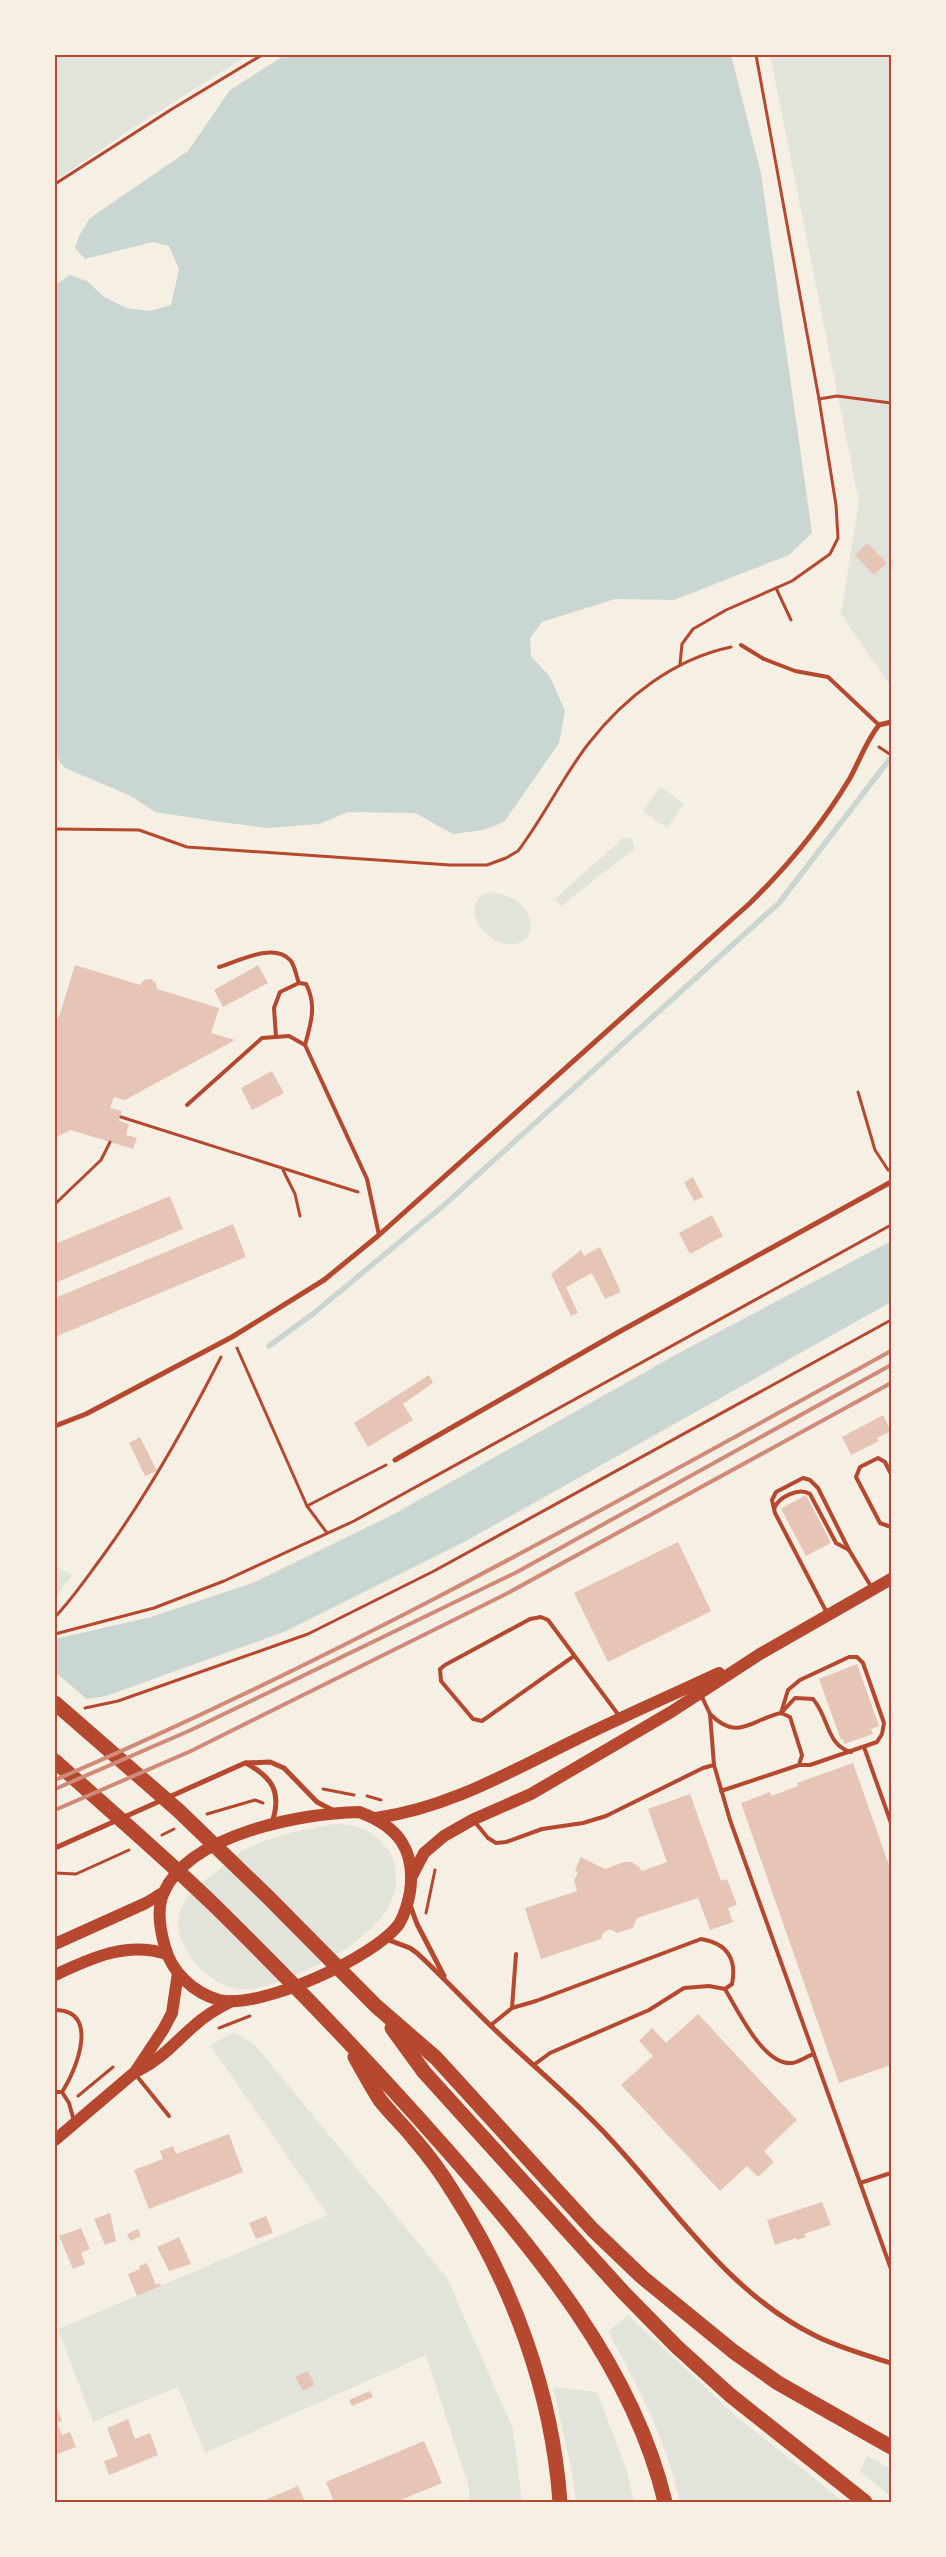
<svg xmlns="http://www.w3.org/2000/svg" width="946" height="2557" viewBox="0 0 946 2557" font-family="Cabin,sans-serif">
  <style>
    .green { fill: #e2e4dc }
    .water { fill: #c9d6d2 }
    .pier { fill: #f6efe4 }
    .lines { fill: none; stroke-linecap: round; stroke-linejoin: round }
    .stream { stroke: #c9d6d2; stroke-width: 5.5 }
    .building { fill: #e6c5b7 }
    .path { stroke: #b5482f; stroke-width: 3 }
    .service { stroke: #b5482f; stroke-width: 4 }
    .minor { stroke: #b5482f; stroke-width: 5 }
    .primary { stroke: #b5482f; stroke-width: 12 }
    .motorway { stroke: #b5482f; stroke-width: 15 }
    .rail { stroke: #cf8b77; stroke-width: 4 }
    .neatline { fill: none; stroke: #b5482f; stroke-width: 2 }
  </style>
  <rect width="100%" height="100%" fill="#f6efe4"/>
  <!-- green -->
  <g class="green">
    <polygon points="55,55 248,55 128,131 55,181"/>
    <polygon points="770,55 891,55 891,687 841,614 859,502"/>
    <polygon points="660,787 684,804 667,828 643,811"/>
    <polygon points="623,838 630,838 634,843 634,849 561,906 555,899"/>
    <path d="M489,892c10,2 22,3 29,10 12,9 21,34 1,41 -28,10 -66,-37 -30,-51z"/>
    <polygon points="55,1566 72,1575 55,1598"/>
    <path d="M334,1824c24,0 39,6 54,26 6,8 8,18 8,28 2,52 -80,91 -121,105 -12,4 -25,8 -37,6 -29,-4 -66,-42 -59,-73 1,-7 7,-17 12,-23 5,-8 16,-14 23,-19 8,-7 17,-16 26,-22 30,-16 61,-22 94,-28z"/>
    <polygon points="234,2032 255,2045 447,2278 513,2429 522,2502 469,2502 469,2488 426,2355 205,2453 178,2387 93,2422 58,2329 328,2215 210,2045"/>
    <path d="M628,2315l109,102 107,85h-164c-13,-61 -43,-117 -72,-171z"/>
    <polygon points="553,2387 597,2392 626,2468 634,2502 576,2502 573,2477"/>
    <polygon points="867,2456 891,2469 891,2497 860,2471"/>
  </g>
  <!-- water -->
  <g class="water">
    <polygon points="285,55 731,55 761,173 812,533 789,555 674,600 615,599 542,622 530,638 531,656 550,677 565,711 559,743 504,822 483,830 453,834 415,813 348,812 319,824 268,828 221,822 155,812 131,796 65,768 58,760 55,745 55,285 70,275 87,281 104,297 126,308 150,311 171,305 179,269 169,246 153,242 85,259 75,248 79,236 90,218 188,151 230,90"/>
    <polygon points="891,1241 891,1302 466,1541 284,1632 106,1696 55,1704 55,1639 151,1617 255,1582 396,1513 677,1354"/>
  </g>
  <!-- pier -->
  <polygon class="pier" points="55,1672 89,1701 55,1706"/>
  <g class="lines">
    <!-- stream -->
    <polyline class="stream" points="269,1346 314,1313 443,1206 779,903 889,760"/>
  </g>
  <!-- building -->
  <g class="building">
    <polygon points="867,543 887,563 874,575 855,555"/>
    <polygon points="75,965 140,985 144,980 151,979 156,983 157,989 219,1008 211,1033 235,1040 125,1100 114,1097 110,1108 122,1111 119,1121 129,1124 126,1135 137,1138 133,1149 71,1130 55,1138 55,1016 59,1017"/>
    <polygon points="258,965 268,983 223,1007 214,990"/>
    <polygon points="272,1071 284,1093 252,1110 241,1088"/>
    <polygon points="693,1177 703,1197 694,1201 684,1182"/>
    <polygon points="170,1196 183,1229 55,1283 55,1244"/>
    <polygon points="712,1215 723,1236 690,1254 679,1233"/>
    <polygon points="233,1224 246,1257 55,1337 55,1298"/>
    <polygon points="600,1247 621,1292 605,1299 592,1273 566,1287 578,1313 571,1316 551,1274 581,1250 584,1256"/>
    <polygon points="429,1375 433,1383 403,1404 413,1420 368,1447 354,1423"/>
    <polygon points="883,1415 891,1431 877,1438 879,1441 851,1455 842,1437"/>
    <polygon points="140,1437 157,1471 145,1476 129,1443"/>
    <polygon points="806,1495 831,1543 806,1556 781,1509"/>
    <polygon points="678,1542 711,1611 608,1662 574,1593"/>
    <polygon points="857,1664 879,1726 871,1729 873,1734 844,1744 843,1739 841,1740 819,1679"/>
    <polygon points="853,1763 891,1871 891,2065 839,2083 741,1803 770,1792 771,1796 798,1786 797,1783"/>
    <polygon points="690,1794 721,1881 727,1879 737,1905 728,1908 733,1922 710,1930 698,1898 637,1918 633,1928 617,1933 610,1929 603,1933 601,1939 541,1959 525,1908 577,1891 574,1880 578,1873 575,1870 581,1857 605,1869 624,1862 632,1862 639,1867 642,1871 667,1862 648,1809"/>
    <polygon points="698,2014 797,2120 764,2151 774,2162 758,2177 747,2166 720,2191 621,2085 653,2056 639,2041 652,2028 666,2043"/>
    <polygon points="229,2134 243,2172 149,2209 134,2170 163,2159 160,2151 173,2146 176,2154"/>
    <polygon points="822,2202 831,2225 804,2234 806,2237 797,2240 796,2238 775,2245 767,2220"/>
    <polygon points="110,2213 116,2241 105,2245 94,2219"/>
    <polygon points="266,2216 273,2233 256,2239 249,2223"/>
    <polygon points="81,2228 90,2249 81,2253 85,2264 73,2269 59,2236"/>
    <polygon points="138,2229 141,2236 130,2241 127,2234"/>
    <polygon points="179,2237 191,2264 169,2271 157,2247"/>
    <polygon points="147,2263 156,2285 160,2283 161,2286 137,2296 128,2274 140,2269 139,2266"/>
    <polygon points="308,2371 315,2385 303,2391 295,2377"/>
    <polygon points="370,2391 373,2397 352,2406 349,2400"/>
    <polygon points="55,2402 62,2421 57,2423 62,2435 70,2432 76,2447 55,2455"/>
    <polygon points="128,2419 135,2439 150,2433 158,2455 109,2475 104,2461 118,2456 107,2428"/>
    <polygon points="424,2441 442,2483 396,2502 334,2502 326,2482"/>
    <polygon points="298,2486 305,2502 260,2502"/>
  </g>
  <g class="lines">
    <!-- path -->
    <g class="path">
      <polyline points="55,184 172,109 262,55"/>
      <polyline points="819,399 837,396 891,403"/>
      <polyline points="776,588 791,620"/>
      <polyline points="680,664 682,644 693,629 726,610 792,581 830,554 838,538 836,505 819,399 756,55"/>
      <polyline points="879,747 891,755"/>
      <path d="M55,829l84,1 48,17 263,18h37l19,-7 12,-7c26,-34 45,-75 71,-108 36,-46 85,-84 142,-96"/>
      <polyline points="858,1092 875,1150 888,1170"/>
      <polyline points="121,1117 358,1192"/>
      <polyline points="283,1170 295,1194 300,1216"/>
      <polyline points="55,1204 101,1160 110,1142"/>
      <polyline points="237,1348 307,1506 327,1533"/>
      <polyline points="307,1506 386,1465"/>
      <path d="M55,1617c18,-19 32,-40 47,-60 46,-63 84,-131 119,-200"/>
      <polyline points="55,1634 154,1608 224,1581 354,1521 891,1225"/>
      <polyline points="85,1708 118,1701 308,1634 434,1571 891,1320"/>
      <polyline points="323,1789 354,1795"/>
      <polyline points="367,1796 381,1800"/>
      <polyline points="207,1814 255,1800 263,1803"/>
      <polyline points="162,1835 174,1829"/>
      <polyline points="55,1873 76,1874 129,1850"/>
      <polyline points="426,1913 435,1870"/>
      <polyline points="219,2028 250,2016"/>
      <polyline points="78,2096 113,2067"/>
    </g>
    <!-- service -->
    <g class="service">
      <polyline points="741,645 764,659 795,671 828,677 879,725"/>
      <path d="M219,967c20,-6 55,-25 71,-7 5,5 6,16 9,23"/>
      <path d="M276,1037l-2,-29 6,-16 19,-9 7,1c11,21 5,39 -1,61"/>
      <polyline points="187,1105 262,1038 289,1036 305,1045 367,1179 379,1235"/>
      <polyline points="891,1474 885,1462 878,1458 860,1467 856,1477 880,1523 891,1527"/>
      <path d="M774,1509c4,-12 25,-22 36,-15l26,49 13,7"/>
      <polyline points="827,1613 775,1513 772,1500 776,1492 803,1478 810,1480 818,1488 849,1550 872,1588"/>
      <polyline points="574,1656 482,1721 473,1719 441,1681 440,1669 445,1665 530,1619 541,1617 548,1620 620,1717"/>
      <polyline points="701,1695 710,1714 714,1765 730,1820 891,2269"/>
      <path d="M783,1711l12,-13 18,1c16,18 13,46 38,53"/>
      <polyline points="781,1713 788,1690 800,1680 849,1657 857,1657 863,1663 884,1723 882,1734 877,1742 810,1765 799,1765"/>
      <path d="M710,1714c28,28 40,6 71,-1l9,4 12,38 -3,10 -78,26"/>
      <polyline points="864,1747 891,1823"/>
      <polyline points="474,1821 488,1838 496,1843 506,1842 542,1829 583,1823 606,1816 703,1768 714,1765"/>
      <path d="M725,1989c13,22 39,77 67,74 7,-1 15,-7 22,-9"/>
      <path d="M512,2008l24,-7 165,-62c26,4 36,20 31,45l-7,5 -16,-3 -25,2 -35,22 -99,43 -15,11"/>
      <path d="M55,2010c46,0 21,61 7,82"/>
      <polyline points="491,2025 512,2008 516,1954"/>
      <polyline points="136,2075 169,2116"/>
      <polyline points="55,2092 62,2092 69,2103 74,2121"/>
      <polyline points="860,2183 891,2173"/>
    </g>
    <!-- minor -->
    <g class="minor">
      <path d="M55,1426l31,-12 146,-77 92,-57 55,-45 370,-331c39,-38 73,-79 101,-126 10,-18 16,-37 29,-53l12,-3"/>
      <polyline points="395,1460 617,1333 891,1182"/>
      <path d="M246,1763c27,15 36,29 26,60"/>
      <polyline points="55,1848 245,1763 270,1762 284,1768 317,1802 334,1811"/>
      <polyline points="410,1905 417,1924 444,1976"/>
      <path d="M386,1939l24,9 7,5c25,23 48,48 73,72 35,34 73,65 107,100 71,72 126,166 219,211 24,12 50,19 75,27"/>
    </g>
    <!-- primary -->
    <g class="primary">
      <path d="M359,1812c39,14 57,38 51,80 -2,11 -5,22 -11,32 -24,33 -139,86 -180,76 -25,-7 -47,-27 -54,-53 -5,-17 -9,-38 -1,-55 26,-58 138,-79 195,-80z"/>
      <path d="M376,1818c73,-10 135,-47 201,-79 47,-23 95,-44 142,-66"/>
      <polyline points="412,1876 424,1853 444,1836 472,1820 531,1794 671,1712 760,1654 891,1579"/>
      <polyline points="55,1944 146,1903 164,1892"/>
      <path d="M55,1975c36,-17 72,-34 112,-21"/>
      <path d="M139,2070c23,-11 37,-29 56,-45 11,-10 23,-17 37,-24"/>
      <polyline points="55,2140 135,2072 163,2030 172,2013 178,1973"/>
    </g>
    <!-- motorway -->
    <g class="motorway">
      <polyline points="55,1703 179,1811 268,1897 376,2006 436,2058 593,2230 642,2277 734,2352 778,2383 891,2447"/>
      <path d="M55,1761c54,49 110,96 162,147 79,78 156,158 229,241 90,103 187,217 219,353"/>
      <polyline points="392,2028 424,2072 624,2293 677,2347 730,2395 865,2502"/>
      <path d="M355,2057c8,14 16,29 25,43 11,14 24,26 35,40 14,16 27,34 38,52 60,93 99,200 107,310"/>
    </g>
    <!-- rail -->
    <g class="rail">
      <path d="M55,1780c288,-123 561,-278 836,-429"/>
      <polyline points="55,1789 191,1730 517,1572 891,1365"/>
      <polyline points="55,1810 191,1751 506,1594 891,1383"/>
    </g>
  </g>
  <!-- border -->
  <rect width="946" height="2557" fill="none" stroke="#f6efe4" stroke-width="112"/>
  <rect x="56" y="56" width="834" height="2445" class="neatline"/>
</svg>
